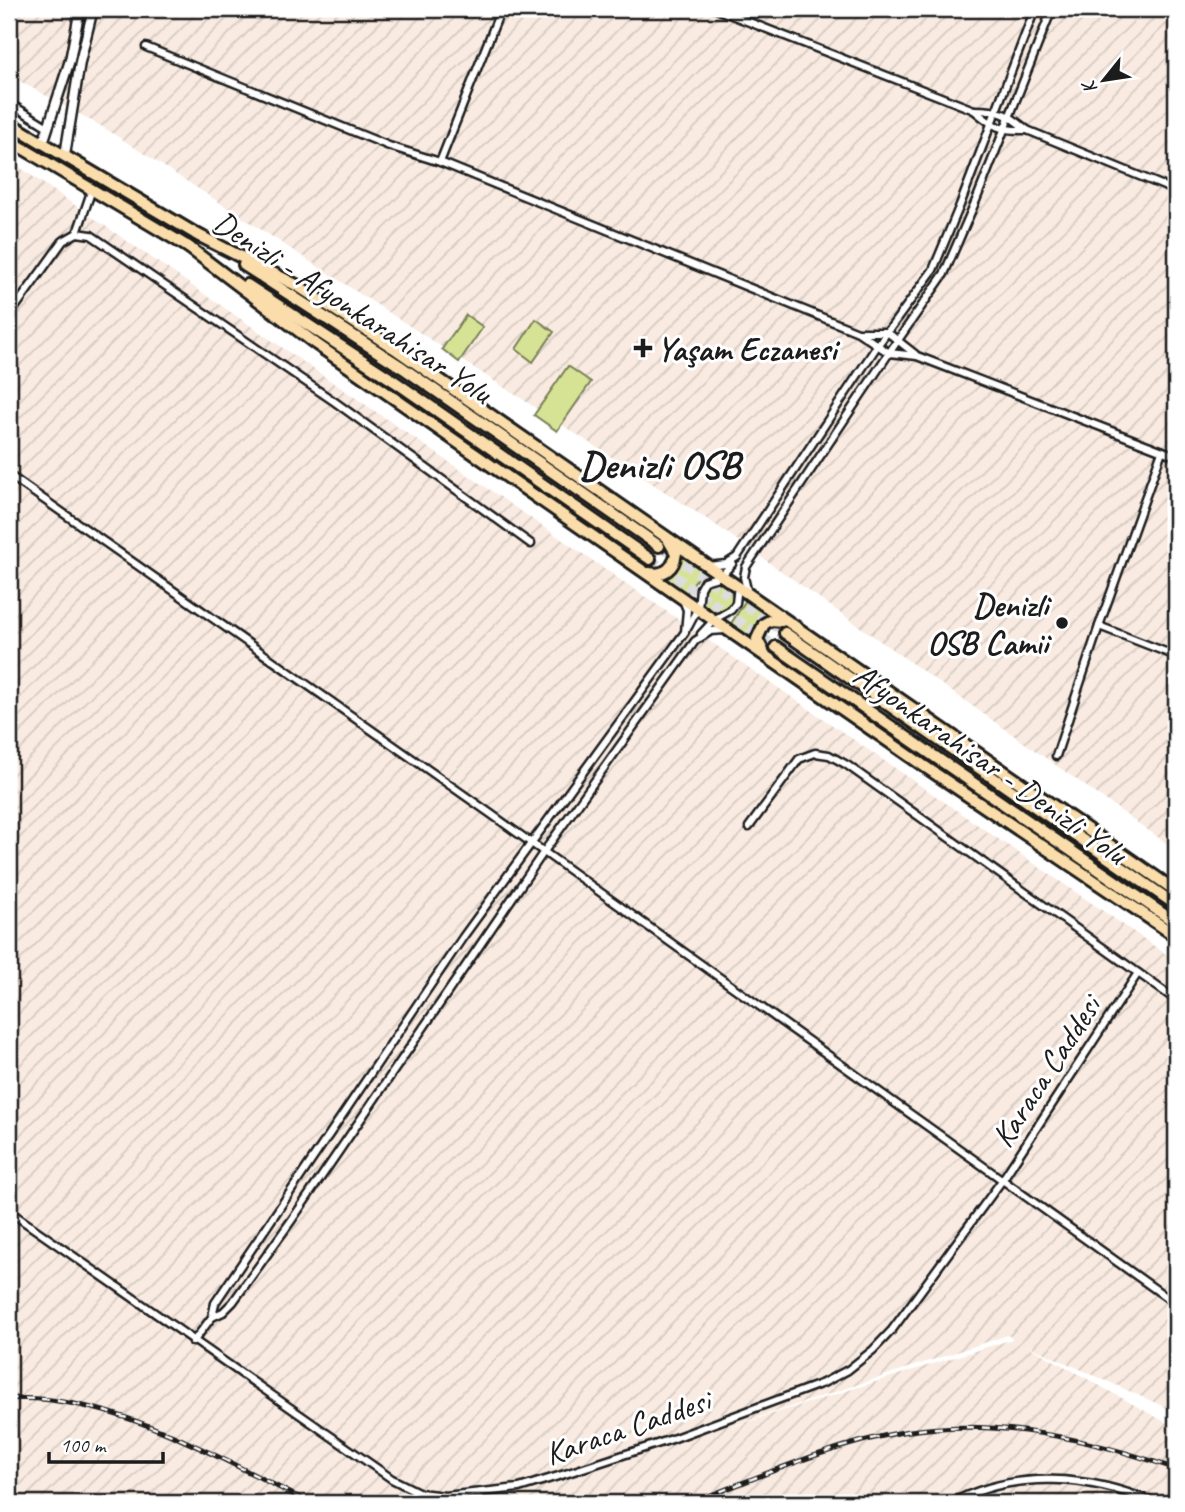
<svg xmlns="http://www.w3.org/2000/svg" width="1185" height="1512" viewBox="0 0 1185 1512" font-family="Caveat,sans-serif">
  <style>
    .industrial { fill: url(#industrial-furrows); fill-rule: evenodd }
    .grass { fill: #d6e395; stroke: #798058; stroke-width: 2 }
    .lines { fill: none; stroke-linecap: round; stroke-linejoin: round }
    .trunk-tunnel { stroke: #ddd; stroke-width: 10; stroke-dasharray: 10 5; stroke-linecap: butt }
    .minor-casing { stroke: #1c1c1c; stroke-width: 11 }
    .tertiary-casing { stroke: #1c1c1c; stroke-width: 13 }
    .trunk-casing { stroke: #1c1c1c; stroke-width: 16 }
    .minor { stroke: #fff; stroke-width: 6 }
    .tertiary { stroke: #fff; stroke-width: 8 }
    .trunk { stroke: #faddab; stroke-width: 10 }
    .rail-casing { stroke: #1c1c1c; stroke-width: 5 }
    .rail { stroke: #fff; stroke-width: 2.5; stroke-dasharray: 8; stroke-linecap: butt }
    .poi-dot { fill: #1c1c1c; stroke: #fff; stroke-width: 2.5 }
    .labels { text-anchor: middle; stroke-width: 6; stroke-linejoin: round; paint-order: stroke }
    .street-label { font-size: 33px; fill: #1c1c1c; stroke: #fff }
    .poi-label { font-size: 33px; font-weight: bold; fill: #1c1c1c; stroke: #fff; text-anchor: start }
    .district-label { font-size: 40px; font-weight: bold; fill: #1c1c1c; stroke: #fff }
  </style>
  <defs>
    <pattern id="industrial-furrows" width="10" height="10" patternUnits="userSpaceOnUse" patternTransform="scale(1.75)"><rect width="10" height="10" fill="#f9ebe1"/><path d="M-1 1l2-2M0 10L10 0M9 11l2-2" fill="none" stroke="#d5c9c0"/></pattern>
  </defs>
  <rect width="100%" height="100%" fill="#fff"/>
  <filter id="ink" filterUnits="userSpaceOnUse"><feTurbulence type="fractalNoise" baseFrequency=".0143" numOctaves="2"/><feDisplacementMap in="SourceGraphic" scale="14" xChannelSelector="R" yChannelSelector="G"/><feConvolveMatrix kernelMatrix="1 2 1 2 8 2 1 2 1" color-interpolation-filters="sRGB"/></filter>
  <g filter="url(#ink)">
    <!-- industrial -->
    <g class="industrial">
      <polygon points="9,9 1176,9 1176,850 713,523 106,129 9,75"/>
      <path d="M9,160l1167,801v451l-150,-67 150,83v75h-1167zM1008,1335l5,4 -282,88 1,-1z"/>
    </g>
    <!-- grass -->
    <g class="grass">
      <polygon points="466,315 483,327 459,362 442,349"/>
      <polygon points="536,319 554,332 533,362 516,349"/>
      <polygon points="568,366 591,382 557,431 534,415"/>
      <polygon points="680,553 703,569 686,594 662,578 676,569"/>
      <circle cx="717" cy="597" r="15"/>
      <polygon points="746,600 768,615 757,625 753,640 730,625"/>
    </g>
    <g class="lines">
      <!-- trunk-tunnel -->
      <g class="trunk-tunnel">
        <polyline points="659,546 785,633"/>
        <polyline points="650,559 776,647"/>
      </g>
      <defs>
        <g id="minor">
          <path d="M716,9l258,101c20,17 26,21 53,20"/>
          <polyline points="146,47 389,146 440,162 858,332 889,353 917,356 1176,456"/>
          <polyline points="9,103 48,127"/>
          <path d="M974,110c26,0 33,3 53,20l149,61"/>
          <polyline points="440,162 501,9"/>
          <polyline points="77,233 92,189"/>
          <polyline points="9,316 63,241 77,233 91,235 335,402 531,544"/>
          <polyline points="860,332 887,332 915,354"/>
          <polyline points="9,475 491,814 1176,1304"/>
          <polyline points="708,566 726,564 737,557 877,346 933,270 960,205 1035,9"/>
          <polyline points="748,594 744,577 746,567 889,353 944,274 977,198 1052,9"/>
          <polyline points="1099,626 1176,656"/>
          <polyline points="688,627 698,608 700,588 704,581 721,576 732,564"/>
          <polyline points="701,634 715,619 731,610 736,603 738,585"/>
          <polyline points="1056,756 1099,626 1162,451"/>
          <polyline points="749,827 799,759 815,753 829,755 847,765 1176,1000"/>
          <polyline points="9,1211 392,1479 420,1493 445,1496 519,1488 565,1474 672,1439 823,1383 848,1370 873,1350 892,1330 1003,1179 1138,973"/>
          <polyline points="212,1317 223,1312 233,1302 291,1221 543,853 695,641 711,631 725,630"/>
          <polyline points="193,1342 212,1317 215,1303 463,937 685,632 687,610 683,600"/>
          <path d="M951,1503c65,-34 138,-28 204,0"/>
        </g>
        <g id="tertiary">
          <polyline points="43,143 70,60 80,9"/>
          <polyline points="65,155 80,62 93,9"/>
        </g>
        <g id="trunk">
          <polyline points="9,123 201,237"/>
          <polyline points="9,140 190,248"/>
          <polyline points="196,234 298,286 394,348 1176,891"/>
          <polyline points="187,246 316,344 924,766 1176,936"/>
          <polyline points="244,265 403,368 659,546"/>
          <polyline points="247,285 394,381 650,559"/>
          <path d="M649,573c16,3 25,-5 27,-20l-7,-12"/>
          <polyline points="785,633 1176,905"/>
          <polyline points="776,647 1176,923"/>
          <polyline points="763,651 757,639 764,624 771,620 782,621"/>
        </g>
      </defs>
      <!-- minor casing -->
      <use href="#minor" class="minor-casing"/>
      <!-- tertiary casing -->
      <use href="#tertiary" class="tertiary-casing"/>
      <!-- trunk casing -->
      <use href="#trunk" class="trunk-casing"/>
      <!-- minor -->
      <use href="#minor" class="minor"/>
      <!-- tertiary -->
      <use href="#tertiary" class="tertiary"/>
      <!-- trunk -->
      <use href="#trunk" class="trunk"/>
      <defs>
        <g id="rail">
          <path d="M9,1398c16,1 32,0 48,3 90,13 172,62 253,102"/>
          <path d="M690,1503c70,-26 139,-58 213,-71 92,-15 187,7 273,37"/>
        </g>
      </defs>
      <!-- rail casing -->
      <use href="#rail" class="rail-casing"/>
      <!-- rail -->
      <use href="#rail" class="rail"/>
    </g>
  </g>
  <!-- markers -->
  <g class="poi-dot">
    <path d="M639.5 337.5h7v7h7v7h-7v7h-7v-7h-7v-7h7z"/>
    <circle cx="1062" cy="623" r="7"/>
  </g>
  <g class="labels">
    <!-- street labels -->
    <g class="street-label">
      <text transform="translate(353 306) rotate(33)" y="12">Denizli - Afyonkarahisar Yolu</text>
      <text transform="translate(991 763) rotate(35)" y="12">Afyonkarahisar - Denizli Yolu</text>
      <text transform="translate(1045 1071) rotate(-57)" y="12">Karaca Caddesi</text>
      <text transform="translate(627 1426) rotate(-19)" y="12">Karaca Caddesi</text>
    </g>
    <!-- poi labels -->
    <g class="poi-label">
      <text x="657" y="360">Yaşam Eczanesi</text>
      <text x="1048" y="616" text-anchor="end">Denizli<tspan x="1048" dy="38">OSB Camii</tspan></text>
    </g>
    <!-- district labels -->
    <g class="district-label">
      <text x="660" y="478">Denizli OSB</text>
    </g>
  </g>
  <!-- margin -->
  <rect width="1185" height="1512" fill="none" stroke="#fff" stroke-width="35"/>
  <rect x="18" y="18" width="1150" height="1477" fill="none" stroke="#1c1c1c" stroke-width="2.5" filter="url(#ink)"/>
  <!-- north arrow -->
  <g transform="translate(1104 80) rotate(240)" stroke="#ffffff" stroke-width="5" paint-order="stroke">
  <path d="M0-5L12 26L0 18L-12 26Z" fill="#1c1c1c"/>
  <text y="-10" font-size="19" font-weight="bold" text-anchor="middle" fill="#1c1c1c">K</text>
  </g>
  <!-- scale -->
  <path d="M49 1452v10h114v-10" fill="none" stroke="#1c1c1c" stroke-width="3.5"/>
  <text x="60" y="1452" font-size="21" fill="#1c1c1c" stroke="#ffffff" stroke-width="5" paint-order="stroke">100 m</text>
</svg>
